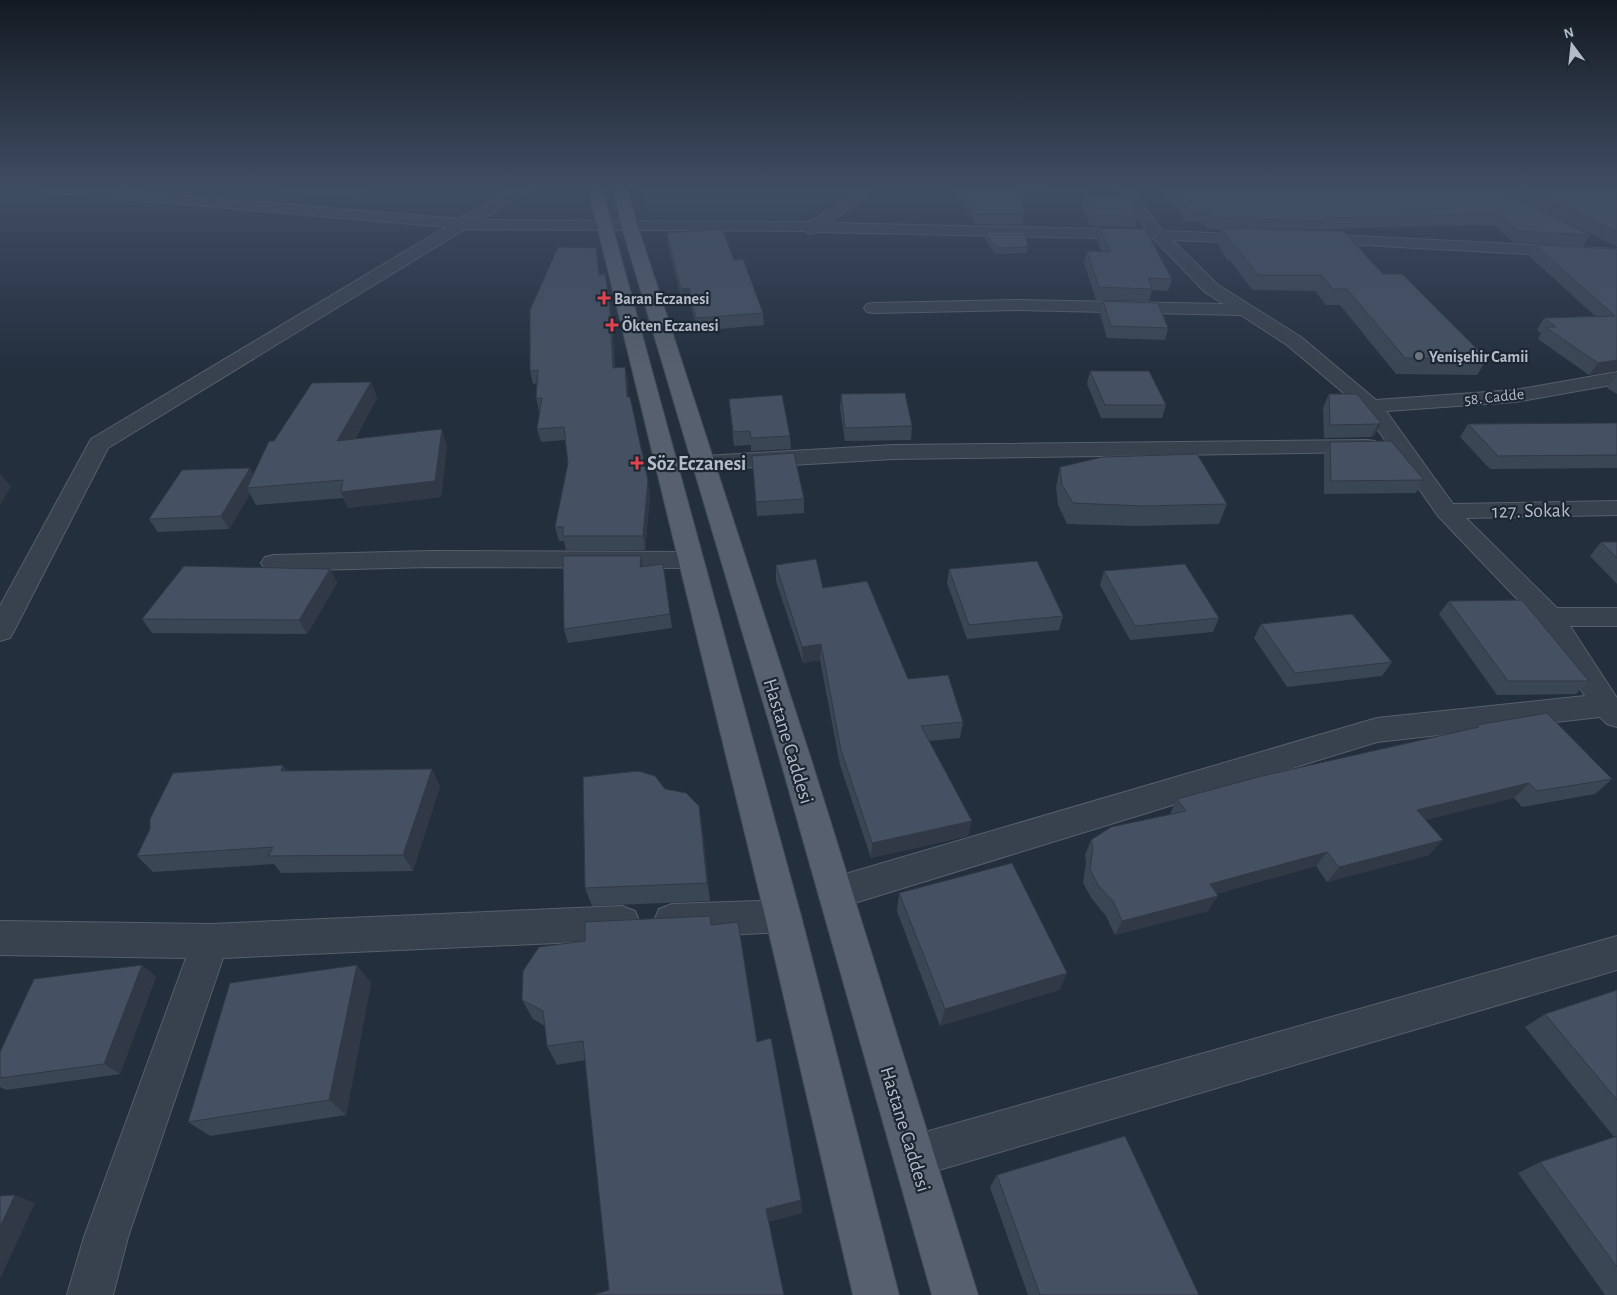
<svg xmlns="http://www.w3.org/2000/svg" width="1617" height="1295" viewBox="0 0 1617 1295" font-family="'Alegreya Sans',sans-serif">
  <style>
    .green { fill: #263c3f }
    .lines { fill: none; stroke-linecap: round; stroke-linejoin: round }
    .minor-casing { stroke: #565f6c; stroke-width: 2 }
    .major-casing { stroke: #414a57; stroke-width: 2 }
    .minor { fill: #38414e; fill-rule: evenodd }
    .major { fill: #56606e; fill-rule: evenodd }
    .wall { fill: #3b4654 }
    .shaded-wall { fill: #303945 }
    .building { fill: #455162; stroke: #303945 }
    .health-dot { fill: #e0444e; stroke: #1d2633; stroke-width: 2 }
    .worship-dot { fill: #6b7280; stroke: #1d2633; stroke-width: 2 }
    .labels { text-anchor: middle; stroke-width: 4.5; stroke-linejoin: round; paint-order: stroke }
    .far-poi-label { font-size: 16px; font-weight: bold; fill: #b4bcc9; stroke: #1d2633; text-anchor: start }
    .far-street-label { font-size: 16px; fill: #b4bcc9; stroke: #1d2633 }
    .poi-label { font-size: 20px; font-weight: bold; fill: #b4bcc9; stroke: #1d2633; text-anchor: start }
    .street-label { font-size: 20px; fill: #b4bcc9; stroke: #1d2633 }
  </style>
  <rect width="100%" height="100%" fill="#242f3e"/>
  <!-- green -->
  <polygon class="green" points="639,188 847,188 846,194 796,219 650,219"/>
  <g class="lines">
    <defs>
      <g id="minor">
        <polygon points="36,188 89,188 459,219 516,188 533,188 481,220 810,222 853,192 854,188 868,188 865,197 830,223 1147,230 1115,188 1129,188 1163,231 1261,235 1264,238 1256,243 1172,240 1218,285 1301,337 1376,400 1515,390 1617,372 1617,384 1515,402 1386,411 1453,504 1617,501 1617,515 1466,518 1557,608 1617,608 1617,626 1570,626 1617,698 1617,727 1607,724 1600,717 1377,742 835,909 823,904 818,893 823,882 835,877 1377,718 1585,696 1541,624 1438,516 1364,410 1287,345 1241,315 1018,310 873,313 867,312 864,308 867,304 873,303 1018,300 1224,304 1206,293 1154,239 817,232 811,234 805,231 465,229 108,448 14,631 10,638 0,641 0,606 91,439 446,227 43,192"/>
        <polygon points="1314,234 1617,249 1617,259 1309,242 1306,239"/>
        <polygon points="1367,440 1375,441 1378,446 1375,451 1367,452 893,459 705,470 697,468 694,463 697,458 705,456 893,445"/>
        <polygon points="430,551 691,552 700,554 703,560 700,566 691,568 430,567 274,571 265,569 261,563 265,557 274,555"/>
        <polygon points="783,900 796,904 801,916 796,928 783,932 672,938 659,933 654,921 659,909 672,904"/>
        <polygon points="622,906 635,911 640,923 635,935 622,940 223,958 128,1237 113,1295 67,1295 84,1237 186,958 0,955 0,921 210,924"/>
        <polygon points="1617,936 1617,970 915,1177 900,1171 894,1156 900,1141 915,1135"/>
      </g>
      <g id="major">
        <polygon points="588,188 602,188 801,916 899,1295 853,1295 765,916"/>
        <polygon points="613,188 627,188 637,224 811,759 978,1295 932,1295 780,759 621,224"/>
      </g>
    </defs>
    <!-- minor casing -->
    <use href="#minor" class="minor-casing"/>
    <!-- major casing -->
    <use href="#major" class="major-casing"/>
    <!-- minor -->
    <use href="#minor" class="minor"/>
    <!-- major -->
    <use href="#major" class="major"/>
  </g>
  <!-- wall -->
  <g class="wall">
    <polygon points="279,188 376,188 360,198 281,192"/>
    <polygon points="953,188 1089,188 1088,192 1021,191 1024,214 1023,225 976,224"/>
    <polygon points="1160,188 1617,188 1617,247 1538,208 1590,235 1583,246 1513,242 1494,225 1326,229 1325,231 1383,274 1487,359 1477,375 1396,374 1340,305 1326,305 1315,291 1252,290 1230,260 1227,260 1217,242 1221,230 1207,229 1202,222 1187,222"/>
    <polygon points="1084,197 1138,216 1135,227 1090,226 1082,208"/>
    <polygon points="1099,228 1172,279 1168,291 1152,290 1149,301 1096,300 1084,263 1087,251 1102,252 1097,240"/>
    <polygon points="985,232 1028,247 1027,253 995,254 984,237"/>
    <polygon points="667,233 734,260 763,313 764,325 697,331 690,300 682,301 668,245"/>
    <polygon points="1535,245 1617,249 1617,371 1589,375 1538,339 1541,333 1537,330 1544,318 1595,316 1529,256"/>
    <polygon points="596,248 599,275 611,311 615,368 628,380 628,397 650,494 645,550 566,550 564,541 559,541 555,527 568,463 565,440 541,442 537,429 540,411 539,411 536,398 537,383 533,384 530,371"/>
    <polygon points="1103,301 1168,328 1165,340 1107,338 1100,314"/>
    <polygon points="1090,371 1166,405 1162,418 1101,418 1087,384"/>
    <polygon points="1616,375 1617,375 1617,394 1607,388"/>
    <polygon points="371,382 377,398 355,439 447,446 441,497 348,508 343,498 256,505 250,494 229,529 158,532 149,519 254,474 274,441"/>
    <polygon points="841,394 912,426 911,440 845,441 840,408"/>
    <polygon points="1329,394 1381,423 1374,436 1371,437 1324,438 1323,408"/>
    <polygon points="729,399 790,436 791,449 751,451 751,445 734,446"/>
    <polygon points="1617,423 1617,468 1490,469 1460,437 1468,424"/>
    <polygon points="1330,442 1424,480 1416,493 1324,494 1324,455"/>
    <polygon points="752,456 804,499 804,513 757,516"/>
    <polygon points="1060,467 1227,504 1219,524 1136,526 1067,524 1058,505 1056,487"/>
    <polygon points="1601,542 1617,542 1617,584 1590,556"/>
    <polygon points="663,564 672,628 568,643 564,629 643,567"/>
    <polygon points="776,565 823,588 908,679 963,722 960,738 929,741 968,836 871,858 840,765 820,660 803,663 776,581"/>
    <polygon points="330,569 337,583 307,634 152,633 142,619"/>
    <polygon points="949,569 1063,616 1059,630 967,639 947,583"/>
    <polygon points="1104,571 1219,618 1213,632 1130,640 1100,585"/>
    <polygon points="1449,601 1589,681 1576,694 1497,695 1439,614"/>
    <polygon points="1261,624 1392,662 1382,676 1287,687 1254,638"/>
    <polygon points="1477,725 1612,779 1595,794 1522,807 1514,798 1425,820 1429,855 1327,882 1316,866 1216,894 1208,911 1115,935 1106,916 1092,899 1083,883 1086,862 1085,855 1091,840 1170,815 1170,814 1177,799 1474,728"/>
    <polygon points="287,771 440,786 413,871 281,873 274,864 153,872 137,856"/>
    <polygon points="665,789 699,806 702,825 710,901 592,906 585,888"/>
    <polygon points="899,893 1067,973 1059,990 940,1026 897,911"/>
    <polygon points="710,916 711,925 757,1042 801,1200 802,1213 768,1222 609,1290 585,1060 557,1065 547,1046 545,1026 533,1019 522,1000"/>
    <polygon points="142,965 156,977 120,1074 6,1090 0,1087 0,1052"/>
    <polygon points="371,983 346,1115 210,1136 188,1122"/>
    <polygon points="1617,990 1617,1295 1605,1295 1518,1173 1540,1162 1614,1137 1525,1027 1545,1014"/>
    <polygon points="997,1175 1199,1295 1028,1295 990,1187"/>
  </g>
  <!-- shaded-wall -->
  <g class="shaded-wall">
    <polygon points="357,188 376,188 360,198"/>
    <polygon points="689,288 690,300 682,301 681,289"/>
    <polygon points="609,299 611,311 615,381 613,368"/>
    <polygon points="1617,360 1617,371 1589,375 1598,363"/>
    <polygon points="625,367 628,380 629,410 627,397"/>
    <polygon points="371,382 377,398 344,457 337,441"/>
    <polygon points="1381,423 1374,436 1371,437 1378,424"/>
    <polygon points="442,429 447,446 441,497 348,508 341,492"/>
    <polygon points="250,468 257,481 247,488 250,494 229,529 221,516"/>
    <polygon points="0,473 11,487 0,505"/>
    <polygon points="648,480 650,494 645,550 643,536"/>
    <polygon points="641,556 643,570 640,567"/>
    <polygon points="330,569 337,583 307,634 299,620"/>
    <polygon points="821,644 820,660 803,663 802,647"/>
    <polygon points="283,765 295,782 281,771"/>
    <polygon points="432,769 440,786 413,871 403,855"/>
    <polygon points="1529,783 1514,798 1404,825 1417,810"/>
    <polygon points="699,806 702,825 710,901 707,883"/>
    <polygon points="972,821 968,836 871,858 872,843"/>
    <polygon points="1443,840 1429,855 1327,882 1339,867"/>
    <polygon points="1327,852 1316,866 1200,898 1210,884"/>
    <polygon points="1218,896 1208,911 1115,935 1122,921"/>
    <polygon points="142,965 156,977 120,1074 104,1064"/>
    <polygon points="357,965 371,983 346,1115 329,1100"/>
    <polygon points="1067,973 1059,990 940,1026 945,1009"/>
    <polygon points="15,1195 35,1203 0,1279 0,1227"/>
    <polygon points="801,1200 802,1213 767,1222 766,1209"/>
  </g>
  <!-- building -->
  <g class="building">
    <polygon points="960,188 1020,188 1024,214 977,214"/>
    <polygon points="1171,188 1499,188 1590,235 1519,231 1500,214 1326,218 1329,221 1211,218 1205,211 1190,211"/>
    <polygon points="1524,188 1617,188 1617,232"/>
    <polygon points="1084,197 1128,197 1138,216 1093,215"/>
    <polygon points="1099,228 1145,229 1172,279 1148,278 1152,289 1099,287 1087,251 1111,252"/>
    <polygon points="1222,228 1343,231 1383,274 1402,274 1487,359 1405,358 1347,289 1333,289 1321,275 1258,275 1235,245 1232,245"/>
    <polygon points="722,229 734,260 743,259 763,313 696,318 689,288 681,289 667,233"/>
    <polygon points="985,232 1025,232 1028,247 996,248"/>
    <polygon points="1535,245 1617,249 1617,360 1598,363 1545,327 1556,327 1544,318 1615,316"/>
    <polygon points="558,247 596,248 599,275 605,274 609,299 613,368 625,367 627,397 630,397 648,480 643,536 563,536 563,527 555,527 568,463 564,427 537,429 542,398 536,398 538,370 530,371 530,310"/>
    <polygon points="1103,301 1158,303 1168,328 1111,326"/>
    <polygon points="1090,371 1149,371 1166,405 1105,405"/>
    <polygon points="371,382 337,441 442,429 435,481 341,492 343,480 247,488 269,441 274,441 312,383"/>
    <polygon points="905,393 912,426 845,428 841,394"/>
    <polygon points="1329,394 1357,394 1381,423 1378,424 1330,425"/>
    <polygon points="782,395 790,436 751,438 750,431 733,432 729,399"/>
    <polygon points="1617,423 1617,455 1498,456 1468,424"/>
    <polygon points="1391,441 1424,480 1331,481 1330,442"/>
    <polygon points="794,453 804,499 756,502 752,456"/>
    <polygon points="1197,454 1227,504 1143,506 1073,503 1062,485 1060,467 1103,457"/>
    <polygon points="250,468 221,516 149,519 182,470"/>
    <polygon points="1601,542 1617,542 1617,558"/>
    <polygon points="563,556 641,556 640,567 663,564 670,614 564,629"/>
    <polygon points="816,559 823,588 867,581 908,679 948,675 963,722 921,726 972,821 872,843 841,750 821,644 802,647 776,565"/>
    <polygon points="1037,561 1063,616 969,625 949,569"/>
    <polygon points="1185,564 1219,618 1135,626 1104,571"/>
    <polygon points="184,566 330,569 299,620 142,619"/>
    <polygon points="1522,600 1589,681 1508,681 1449,601"/>
    <polygon points="1352,614 1392,662 1295,673 1261,624"/>
    <polygon points="1547,713 1612,779 1537,791 1529,783 1417,810 1443,840 1339,867 1327,852 1210,884 1218,896 1122,921 1113,901 1098,885 1090,869 1093,848 1091,840 1111,827 1186,811 1177,799 1262,776 1479,727 1477,725"/>
    <polygon points="283,765 281,771 432,769 403,855 268,856 273,847 137,856 150,829 150,819 173,773"/>
    <polygon points="638,771 655,776 665,789 686,793 699,806 707,883 585,888 583,777"/>
    <polygon points="1012,863 1067,973 945,1009 899,893"/>
    <polygon points="710,916 711,925 738,922 757,1042 771,1038 801,1200 766,1209 784,1295 593,1295 609,1290 583,1041 547,1046 543,1011 522,1000 523,971 539,947 585,941 585,922"/>
    <polygon points="142,965 104,1064 0,1078 0,1052 34,979"/>
    <polygon points="357,965 329,1100 188,1122 230,983"/>
    <polygon points="1617,990 1617,1100 1545,1014"/>
    <polygon points="1125,1136 1199,1295 1040,1295 997,1175"/>
    <polygon points="1617,1136 1617,1267 1540,1162"/>
    <polygon points="15,1195 0,1227 0,1196"/>
  </g>
  <!-- sky -->
  <linearGradient id="sky" x2="0" y2="1"><stop stop-color="#141a22"/><stop offset="0.51" stop-color="#3f4d63"/><stop offset="1" stop-color="#3f4d63" stop-opacity="0"/></linearGradient>
  <rect width="1617" height="369" fill="url(#sky)"/>
  <!-- markers -->
  <g class="health-dot">
    <path d="M601.5 290.5h5v5h5v5h-5v5h-5v-5h-5v-5h5z"/>
    <path d="M609.5 317.5h5v5h5v5h-5v5h-5v-5h-5v-5h5z"/>
    <path d="M634.5 455.5h5v5h5v5h-5v5h-5v-5h-5v-5h5z"/>
  </g>
  <circle class="worship-dot" cx="1419" cy="356" r="5"/>
  <g class="labels">
    <!-- far-poi labels -->
    <g class="far-poi-label">
      <text x="614" y="304">Baran Eczanesi</text>
      <text x="622" y="331">Ökten Eczanesi</text>
      <text x="1429" y="362">Yenişehir Camii</text>
    </g>
    <!-- far-street labels -->
    <g class="far-street-label">
      <text transform="translate(1494 396) rotate(-6)" y="6">58. Cadde</text>
    </g>
    <!-- poi labels -->
    <g class="poi-label">
      <text x="647" y="470">Söz Eczanesi</text>
    </g>
    <!-- street labels -->
    <g class="street-label">
      <text transform="translate(1531 510) rotate(-1)" y="7">127. Sokak</text>
      <text transform="translate(789 741) rotate(73)" y="7">Hastane Caddesi</text>
      <text transform="translate(906 1129) rotate(73)" y="7">Hastane Caddesi</text>
    </g>
  </g>
  <!-- north arrow -->
  <g transform="translate(1572 45) rotate(345)" stroke="#1d2633" stroke-width="4" paint-order="stroke">
  <path d="M0-4L9 19L0 12L-9 19Z" fill="#b4bcc9"/>
  <text y="-8" font-size="14" font-weight="bold" text-anchor="middle" fill="#b4bcc9">N</text>
  </g>
</svg>
